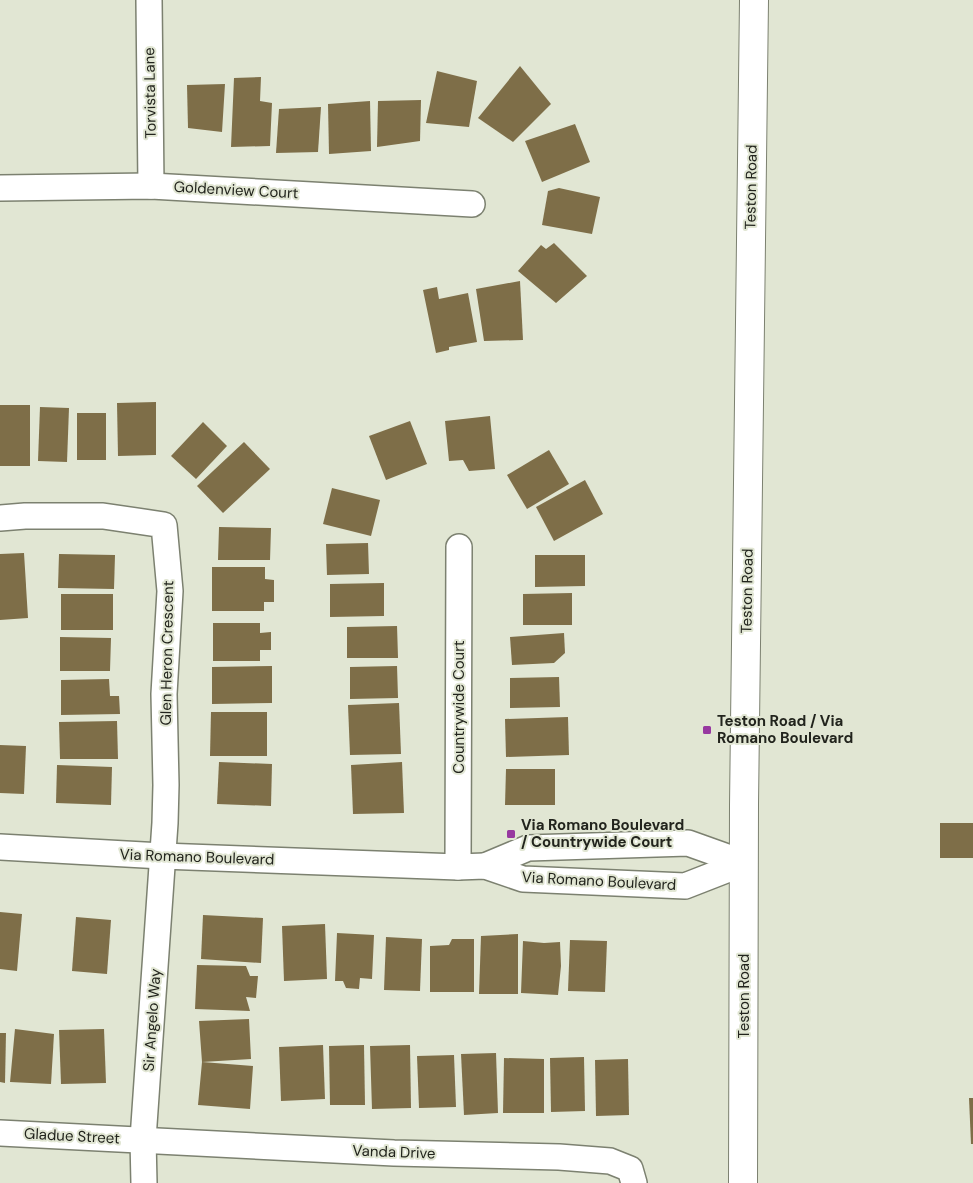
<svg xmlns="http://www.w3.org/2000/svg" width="973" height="1183" viewBox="0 0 973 1183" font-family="'DM Sans',sans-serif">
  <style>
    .building { fill: #7e6e48 }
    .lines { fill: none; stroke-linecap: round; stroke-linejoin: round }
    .minor-casing { stroke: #7c8170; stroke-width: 28 }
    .major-casing { stroke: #7c8170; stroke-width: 30 }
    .minor { stroke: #fff; stroke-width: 25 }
    .major { stroke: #fff; stroke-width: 28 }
    .poi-dot { fill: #9738a0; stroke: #e1e6d3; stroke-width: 2 }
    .labels { text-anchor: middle; stroke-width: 4; stroke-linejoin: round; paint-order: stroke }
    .street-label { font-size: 15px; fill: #22241d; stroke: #e1e6d3 }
    .poi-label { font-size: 15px; font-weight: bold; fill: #22241d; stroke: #e1e6d3; text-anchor: start }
  </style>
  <rect width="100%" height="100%" fill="#e1e6d3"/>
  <!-- building -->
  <g class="building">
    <polygon points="520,66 551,104 513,142 478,118"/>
    <polygon points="437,71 477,81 469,127 426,123"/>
    <polygon points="261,77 260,101 272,103 270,146 231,147 234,78"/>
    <polygon points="225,84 222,132 188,128 187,85"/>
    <polygon points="421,100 420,141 377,147 378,101"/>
    <polygon points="370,101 371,151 329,154 328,104"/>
    <polygon points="321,107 318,152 276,153 279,109"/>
    <polygon points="575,124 590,162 542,182 525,141"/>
    <polygon points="559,188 600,197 592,234 542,225 548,191"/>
    <polygon points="554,243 587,276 556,303 518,271 541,245 546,249"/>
    <polygon points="520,281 523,340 484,341 476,289"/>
    <polygon points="437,287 439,299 468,293 477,342 449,347 449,350 436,353 423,290"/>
    <polygon points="156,402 156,455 118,456 117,403"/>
    <rect x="0" y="405" width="30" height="61"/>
    <polygon points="40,407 69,408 67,462 38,461"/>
    <rect x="77" y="413" width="29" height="47"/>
    <polygon points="490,416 495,469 469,471 463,460 449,461 445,421"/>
    <polygon points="410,421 427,464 386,480 369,436"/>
    <polygon points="203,422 227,446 196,479 171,456"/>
    <polygon points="244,442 270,469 223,513 197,486"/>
    <polygon points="549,450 569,484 527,509 507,475"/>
    <polygon points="585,480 603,514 554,541 536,507"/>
    <polygon points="332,488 380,500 371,536 323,524"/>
    <polygon points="219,527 271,528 270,560 218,560"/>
    <polygon points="368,543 369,574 327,575 326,544"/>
    <polygon points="24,553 28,618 0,620 0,554"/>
    <polygon points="59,554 115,555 114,589 58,588"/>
    <polygon points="535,555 585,555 585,586 535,587"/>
    <polygon points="212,567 265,567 265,579 274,580 274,602 264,602 264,611 212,611"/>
    <polygon points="384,583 384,616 330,617 330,584"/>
    <polygon points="572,593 572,625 523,625 523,594"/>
    <rect x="61" y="594" width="52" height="36"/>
    <polygon points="213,623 260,623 260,633 271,632 271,650 260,650 260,661 213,661"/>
    <polygon points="397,626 398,658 347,658 347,627"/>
    <polygon points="564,633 565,653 554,663 512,665 510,637"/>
    <polygon points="60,637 111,638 110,671 60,671"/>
    <polygon points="272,666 272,703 212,704 212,667"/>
    <polygon points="397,666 398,698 350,699 350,667"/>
    <polygon points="559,677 560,707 510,708 510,678"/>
    <polygon points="109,679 110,696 119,696 120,714 61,715 61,680"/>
    <polygon points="399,703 401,754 350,755 348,705"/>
    <polygon points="211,712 267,712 267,756 210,756"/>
    <polygon points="568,717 569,755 506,757 505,719"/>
    <polygon points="117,721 118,759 60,759 59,722"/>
    <polygon points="0,745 26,746 24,794 0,793"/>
    <polygon points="219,762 272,764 271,806 217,804"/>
    <polygon points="402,762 404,813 353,814 351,765"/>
    <polygon points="57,765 112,767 111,805 56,803"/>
    <polygon points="506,769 555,769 555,805 505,805"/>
    <rect x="940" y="823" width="33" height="35"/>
    <polygon points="0,912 22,914 17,971 0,969"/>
    <polygon points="203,915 263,918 261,963 201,959"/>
    <polygon points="76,917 111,920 107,974 72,971"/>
    <polygon points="325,924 327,979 284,981 282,926"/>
    <polygon points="337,933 374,935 372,979 360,978 359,989 346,988 343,981 335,981"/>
    <polygon points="518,934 518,994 479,994 481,936"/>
    <polygon points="386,937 422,939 420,991 384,990"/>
    <polygon points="452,939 474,939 474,992 430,992 430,946 449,945"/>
    <polygon points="570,940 607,941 605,992 568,991"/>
    <polygon points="523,941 544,943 560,942 561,966 558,995 521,993"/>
    <polygon points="197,965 246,966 250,976 258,976 256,998 246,997 250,1011 195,1009"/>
    <polygon points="249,1019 251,1059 202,1062 253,1066 250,1109 198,1105 202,1062 199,1021"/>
    <polygon points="15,1029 54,1034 51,1084 10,1082"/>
    <polygon points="104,1029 106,1083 61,1084 59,1030"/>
    <polygon points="0,1033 6,1033 5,1083 0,1082"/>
    <polygon points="323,1045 325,1099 281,1101 279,1047"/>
    <polygon points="364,1045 365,1105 330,1105 329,1046"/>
    <polygon points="410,1045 411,1108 372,1109 370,1046"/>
    <polygon points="496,1053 498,1113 464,1115 461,1054"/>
    <polygon points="454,1055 456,1107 419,1108 417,1056"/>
    <polygon points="584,1057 585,1111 551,1112 550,1058"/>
    <polygon points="504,1058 544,1059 544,1113 503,1113"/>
    <polygon points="628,1059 629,1115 596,1116 595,1060"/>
    <polygon points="969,1098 973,1098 973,1144 971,1144"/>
  </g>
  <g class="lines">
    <defs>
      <g id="minor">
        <polyline points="149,0 151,186"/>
        <polyline points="0,188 151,186 472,204"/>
        <polyline points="0,518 25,516 103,516 164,525 170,591 164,694 166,785 165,823 143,1139 144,1183"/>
        <polyline points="0,847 162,856 458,867 485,866 523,879 685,886 744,863"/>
        <polyline points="485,866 528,848 688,843 744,863"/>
        <polyline points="458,867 459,547"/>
        <polyline points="0,1133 394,1153 559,1157 610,1161 630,1169 634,1183"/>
      </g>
      <polyline id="major" points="743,1183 744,805 754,0"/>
    </defs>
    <!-- minor casing -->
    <use href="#minor" class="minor-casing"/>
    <!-- major casing -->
    <use href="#major" class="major-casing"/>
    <!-- minor -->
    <use href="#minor" class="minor"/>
    <!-- major -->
    <use href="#major" class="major"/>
  </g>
  <!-- markers -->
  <g class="poi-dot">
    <rect x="702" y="725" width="10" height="10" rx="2.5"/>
    <rect x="506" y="829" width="10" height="10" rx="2.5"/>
  </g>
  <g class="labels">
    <!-- street labels -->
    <g class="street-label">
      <text transform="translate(150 93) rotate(-91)" y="5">Torvista Lane</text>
      <text transform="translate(751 187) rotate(-89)" y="5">Teston Road</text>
      <text transform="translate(236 190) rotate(3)" y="5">Goldenview Court</text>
      <text transform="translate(747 591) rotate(-89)" y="5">Teston Road</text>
      <text transform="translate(167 653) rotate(-89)" y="5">Glen Heron Crescent</text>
      <text transform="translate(459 707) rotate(-90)" y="5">Countrywide Court</text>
      <text transform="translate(197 857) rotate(2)" y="5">Via Romano Boulevard</text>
      <text transform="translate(599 881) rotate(3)" y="5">Via Romano Boulevard</text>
      <text transform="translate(744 996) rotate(-90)" y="5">Teston Road</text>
      <text transform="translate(152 1020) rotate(-86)" y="5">Sir Angelo Way</text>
      <text transform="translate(72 1136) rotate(3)" y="5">Gladue Street</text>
      <text transform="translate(394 1152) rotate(2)" y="5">Vanda Drive</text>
    </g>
    <!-- poi labels -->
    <g class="poi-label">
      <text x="717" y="726">Teston Road / Via<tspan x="717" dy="17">Romano Boulevard</tspan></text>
      <text x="521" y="830">Via Romano Boulevard<tspan x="521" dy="17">/ Countrywide Court</tspan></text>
    </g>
  </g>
</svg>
